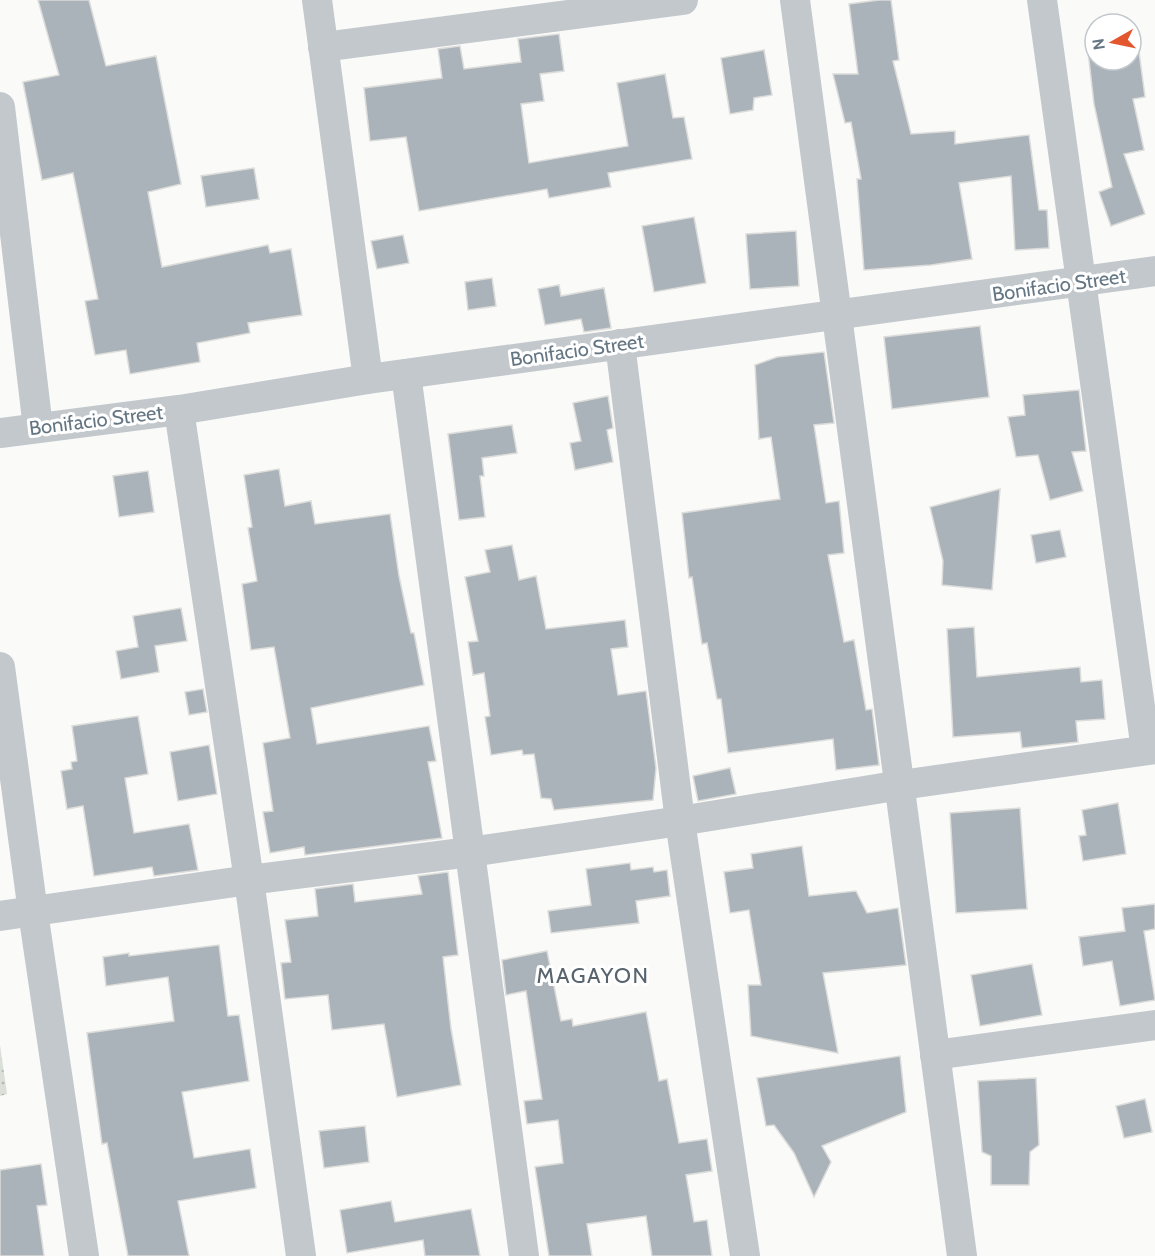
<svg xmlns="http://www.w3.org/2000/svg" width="1155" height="1256" viewBox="0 0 1155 1256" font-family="Cabin,sans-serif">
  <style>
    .park { fill: url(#park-dots) }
    .building { fill: #aab3b9; stroke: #dcdcda; stroke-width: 1.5 }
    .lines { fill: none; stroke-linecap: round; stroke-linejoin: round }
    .minor { stroke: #c3c8cc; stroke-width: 30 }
    .labels { text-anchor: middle; stroke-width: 6; stroke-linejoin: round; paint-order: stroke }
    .street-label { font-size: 20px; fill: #657683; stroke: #fff }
    .quarter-label { font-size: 22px; letter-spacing: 1.5px; fill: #57646e; stroke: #fff }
  </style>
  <defs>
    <pattern id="park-dots" width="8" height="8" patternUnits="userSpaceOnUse" patternTransform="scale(1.5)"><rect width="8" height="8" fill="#dadfd7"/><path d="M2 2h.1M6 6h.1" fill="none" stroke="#b4b9b4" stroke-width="1.8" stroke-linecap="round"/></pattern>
  </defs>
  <rect width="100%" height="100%" fill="#fafaf8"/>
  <!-- park -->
  <polygon class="park" points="0,1045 7,1094 0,1096"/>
  <!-- building -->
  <g class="building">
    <polygon points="38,0 89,0 106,66 156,56 181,184 148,192 162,267 268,245 270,253 291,249 302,315 248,323 250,333 197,343 200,362 130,374 126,350 95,355 85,301 98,299 73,173 42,180 23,82 59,75"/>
    <polygon points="879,0 891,0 899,60 893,61 911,134 955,131 955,144 1029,135 1039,210 1047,210 1049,248 1015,250 1011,176 959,183 972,259 931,265 864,270 857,179 861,179 851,122 845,123 833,74 858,74 849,4"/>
    <polygon points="559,34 564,71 540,74 544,101 521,104 529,163 628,146 617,83 665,74 673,118 684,117 692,159 608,173 611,187 549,198 547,189 419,211 406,137 370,141 364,88 442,78 438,49 460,46 464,69 521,62 518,39"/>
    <polygon points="1131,37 1137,37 1145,97 1133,99 1144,150 1124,154 1145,214 1111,226 1099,192 1112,187 1094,104 1087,43 1095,42 1095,60 1131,60"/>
    <polygon points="764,50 772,95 754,98 753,110 730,114 721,58"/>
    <polygon points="254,168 259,199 206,207 201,176"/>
    <polygon points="694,217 706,283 654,292 642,226"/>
    <polygon points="796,231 799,286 750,289 746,234"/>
    <polygon points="403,235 409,263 377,269 371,241"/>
    <polygon points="492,278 496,306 468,310 465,282"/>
    <polygon points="559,285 561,296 604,288 611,328 584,332 581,319 545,325 538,289"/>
    <polygon points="980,326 989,397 892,409 884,337"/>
    <polygon points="824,352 834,423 814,425 826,503 839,501 844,553 828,555 844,642 854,640 866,710 872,709 879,765 836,770 833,739 728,753 721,699 717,699 707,643 702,644 692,577 689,578 682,513 780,499 771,437 759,439 755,365 777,357"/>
    <polygon points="1079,390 1086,451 1072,452 1083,491 1050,500 1038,455 1016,457 1008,417 1025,415 1023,395"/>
    <polygon points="608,396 613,428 607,430 613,462 575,470 570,443 581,441 573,403"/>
    <polygon points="512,425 517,453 482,458 484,476 480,476 485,517 459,520 448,434"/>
    <polygon points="279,469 285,506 311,501 315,524 390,514 399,576 411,633 414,633 424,685 311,708 317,744 429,726 436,761 428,762 442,838 305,855 304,847 270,853 263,812 273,811 263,743 290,738 274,647 251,650 242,584 257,581 248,528 252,527 244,475"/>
    <polygon points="148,471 154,512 119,517 113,476"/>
    <polygon points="1000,489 992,590 942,585 943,561 930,507"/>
    <polygon points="1060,530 1066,557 1036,563 1031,535"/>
    <polygon points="512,545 519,580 536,576 546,629 625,620 628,647 611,649 618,695 646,691 656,768 653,800 554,810 551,799 541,798 534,754 523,755 522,750 491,755 485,717 490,716 484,673 473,675 468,642 478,641 465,577 490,572 485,550"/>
    <polygon points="181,608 187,641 155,646 159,672 121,679 116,651 138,647 133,616"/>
    <polygon points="974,627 977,677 1080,667 1081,682 1102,680 1105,719 1076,721 1078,742 1022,748 1020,732 953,737 947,629"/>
    <polygon points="203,689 207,712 189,715 185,692"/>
    <polygon points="138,716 148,774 125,778 134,833 189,824 198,870 154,876 152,867 94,876 83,806 67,809 61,771 72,769 71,762 77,761 72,726"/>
    <polygon points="209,745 217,794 178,801 170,752"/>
    <polygon points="730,768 736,794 698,801 693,776"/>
    <polygon points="1118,803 1126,854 1083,861 1079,836 1086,835 1082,810"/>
    <polygon points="1020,808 1027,909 956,913 950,813"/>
    <polygon points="802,846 809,896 856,891 867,913 898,908 906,965 823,973 838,1053 751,1036 748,985 761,985 749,910 730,913 724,872 753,868 751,854"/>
    <polygon points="630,863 631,870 653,867 654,872 667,870 670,896 636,901 639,923 551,933 548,911 591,905 586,869"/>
    <polygon points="448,872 458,955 443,957 451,1029 461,1085 397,1097 384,1024 332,1030 328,995 285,999 281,963 291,962 285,920 318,916 315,889 353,884 355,902 422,894 418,876"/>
    <polygon points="1155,904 1155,929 1144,931 1155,1000 1120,1006 1112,961 1083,966 1079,937 1125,931 1122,908"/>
    <polygon points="219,945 228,1016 239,1015 249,1081 182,1092 194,1158 250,1149 256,1188 178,1201 189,1256 128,1256 107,1143 102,1144 87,1033 174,1021 168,977 106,986 103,957 129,953 129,956"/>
    <polygon points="547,951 561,1021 572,1019 573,1026 646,1012 659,1081 667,1079 679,1143 707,1139 712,1171 686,1175 694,1222 707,1220 712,1256 652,1256 646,1216 587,1224 592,1256 549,1256 535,1167 563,1163 558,1120 527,1124 524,1101 542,1099 526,991 506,995 502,960"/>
    <polygon points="1032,964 1042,1015 980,1026 971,975"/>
    <polygon points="900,1056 906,1112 822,1146 831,1162 814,1197 794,1153 774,1125 766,1126 757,1078"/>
    <polygon points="1036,1078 1039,1145 1030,1152 1029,1185 991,1185 991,1156 982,1152 978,1081"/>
    <polygon points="1145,1099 1152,1132 1124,1138 1116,1106"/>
    <polygon points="365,1126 369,1162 324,1168 319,1131"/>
    <polygon points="41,1164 47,1205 37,1206 44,1256 0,1256 0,1170"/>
    <polygon points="391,1201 395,1222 471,1209 480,1256 425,1256 423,1240 347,1253 340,1210"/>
  </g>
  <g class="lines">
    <!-- minor -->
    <g class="minor">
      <polyline points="317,0 368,379"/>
      <polyline points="795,0 962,1256"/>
      <polyline points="1042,0 1146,750"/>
      <polyline points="323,47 683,0"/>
      <polyline points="0,107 38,428"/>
      <polyline points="620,344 680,821 745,1256"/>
      <polyline points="406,374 524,1256"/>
      <polyline points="179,410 249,880 301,1256"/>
      <polyline points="0,433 179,410 368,379 1155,271"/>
      <polyline points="0,667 33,912 84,1256"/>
      <polyline points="0,916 249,880 470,852 680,821 901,785 1155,749"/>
      <polyline points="935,1055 1155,1025"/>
    </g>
  </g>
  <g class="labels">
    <!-- street labels -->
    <g class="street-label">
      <text transform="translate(1059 285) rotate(-8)" y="7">Bonifacio Street</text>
      <text transform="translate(577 350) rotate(-8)" y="7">Bonifacio Street</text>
      <text transform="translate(96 420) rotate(-7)" y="7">Bonifacio Street</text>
    </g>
    <!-- quarter labels -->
    <g class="quarter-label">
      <text x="593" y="983">MAGAYON</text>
    </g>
  </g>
  <!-- north arrow -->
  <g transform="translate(1113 42) rotate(261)"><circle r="28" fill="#ffffff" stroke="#c1c8cd" stroke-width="1.5"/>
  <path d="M0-4.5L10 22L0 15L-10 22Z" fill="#e4572e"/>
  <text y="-9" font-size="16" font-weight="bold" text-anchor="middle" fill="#657683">N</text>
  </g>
</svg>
